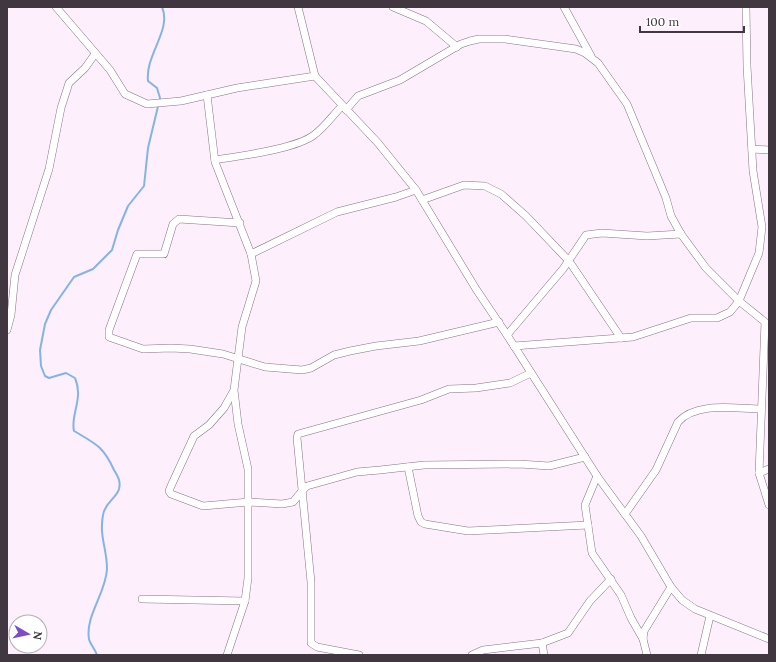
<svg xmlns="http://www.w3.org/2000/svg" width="776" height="662" viewBox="0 0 776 662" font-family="Lora,serif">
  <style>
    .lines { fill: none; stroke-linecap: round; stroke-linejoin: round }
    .stream { stroke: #83b4e8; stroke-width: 2 }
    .street-casing { stroke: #877386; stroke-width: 8 }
    .street { stroke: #fff; stroke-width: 7 }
  </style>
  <rect width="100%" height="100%" fill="#fdeffc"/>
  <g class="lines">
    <!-- stream -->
    <path class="stream" d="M97,655c-2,-6 -7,-11 -8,-16 -4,-23 17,-46 18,-70 0,-21 -8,-32 -4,-54 2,-13 13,-16 16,-26 2,-8 -1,-12 -5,-19 -11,-24 -18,-26 -40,-39 -4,-15 10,-33 1,-53l-9,-5 -17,5 -4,-2 -4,-10 -1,-16 5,-26 6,-14 23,-33 19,-8 19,-19 6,-20 10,-24 16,-20 4,-38 12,-50 -3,-10 -9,-7c-3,-26 24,-51 14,-74"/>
    <defs>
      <g id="street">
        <polyline points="56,7 110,70 125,94 147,104 181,101 237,88 315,76"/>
        <polyline points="298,7 315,76 378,143 416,190 476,289 507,335 597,476 641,536 671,587 682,600 695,609 769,639"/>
        <polyline points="393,7 426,21 457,47"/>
        <polyline points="564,7 591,56"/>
        <polyline points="207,95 215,162 251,254 256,281 242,327 234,390 238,424 248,469 248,578 245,601 227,655"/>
        <polyline points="346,110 358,96 400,80 461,44 470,41 479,39 505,39 576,49 585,53 598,63 627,104 666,198 671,216 681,234 706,268 739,301 765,322 759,473 769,505"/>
        <polyline points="752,149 769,150"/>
        <path d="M215,160c24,-4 81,-11 99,-25 11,-8 19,-20 28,-29"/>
        <polyline points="422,200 464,185 485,186 501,194 526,216 569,261 621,338"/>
        <polyline points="240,223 179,219 173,224 164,254 137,254 109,330 109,337 143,349 171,348 190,349 223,354 265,367 302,370 311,368 334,355 350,351 376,346 419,341 499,322"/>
        <polyline points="251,254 337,212 396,197 416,190"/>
        <polyline points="7,330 11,315 15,275 49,169 61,108 69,83 85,68 95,54"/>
        <polyline points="507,335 563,269 586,235 602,233 647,236 681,234"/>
        <polyline points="514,346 633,337 691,318 717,318 730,312 739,301 759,253 762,227 753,171 747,66 746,7"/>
        <polyline points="233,392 224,408 209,425 194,436 171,486 169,491 171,494 203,506 249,502 282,504 293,502 302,491 307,486 357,472 380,470 424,465 520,464 549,466 585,457"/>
        <polyline points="408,467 418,516 421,522 425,524 468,531 588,525"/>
        <polyline points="759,473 769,469"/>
        <polyline points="597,476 585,505 592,553 621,595 631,618 643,639"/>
        <path d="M625,514l31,-44 22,-48c19,-21 58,-13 83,-13"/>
        <polyline points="142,599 245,601"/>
        <polyline points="542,643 544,655"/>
        <polyline points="359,655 317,647 311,643 311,582 297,438 298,434 421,400 449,389 476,388 510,383 531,373"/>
        <polyline points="472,655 483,650 542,643 568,633 590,601 611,579"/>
        <polyline points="647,655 643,639 644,631 671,587"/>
        <polyline points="701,655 710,616"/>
      </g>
    </defs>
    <!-- street casing -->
    <use href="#street" class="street-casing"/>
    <!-- street -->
    <use href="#street" class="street"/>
  </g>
  <!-- border -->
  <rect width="776" height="662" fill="none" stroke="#403740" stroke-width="16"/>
  <!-- north arrow -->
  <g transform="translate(28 634) rotate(99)"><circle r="19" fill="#ffffff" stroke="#b3afb3"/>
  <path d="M0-3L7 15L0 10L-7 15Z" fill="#7e4dc5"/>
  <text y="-6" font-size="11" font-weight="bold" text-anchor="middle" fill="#403740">N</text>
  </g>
  <!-- scale -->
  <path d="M640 26v6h104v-6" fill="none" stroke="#403740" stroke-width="2"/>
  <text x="646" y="26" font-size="12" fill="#403740" stroke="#ffffff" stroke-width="3" paint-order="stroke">100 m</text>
</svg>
